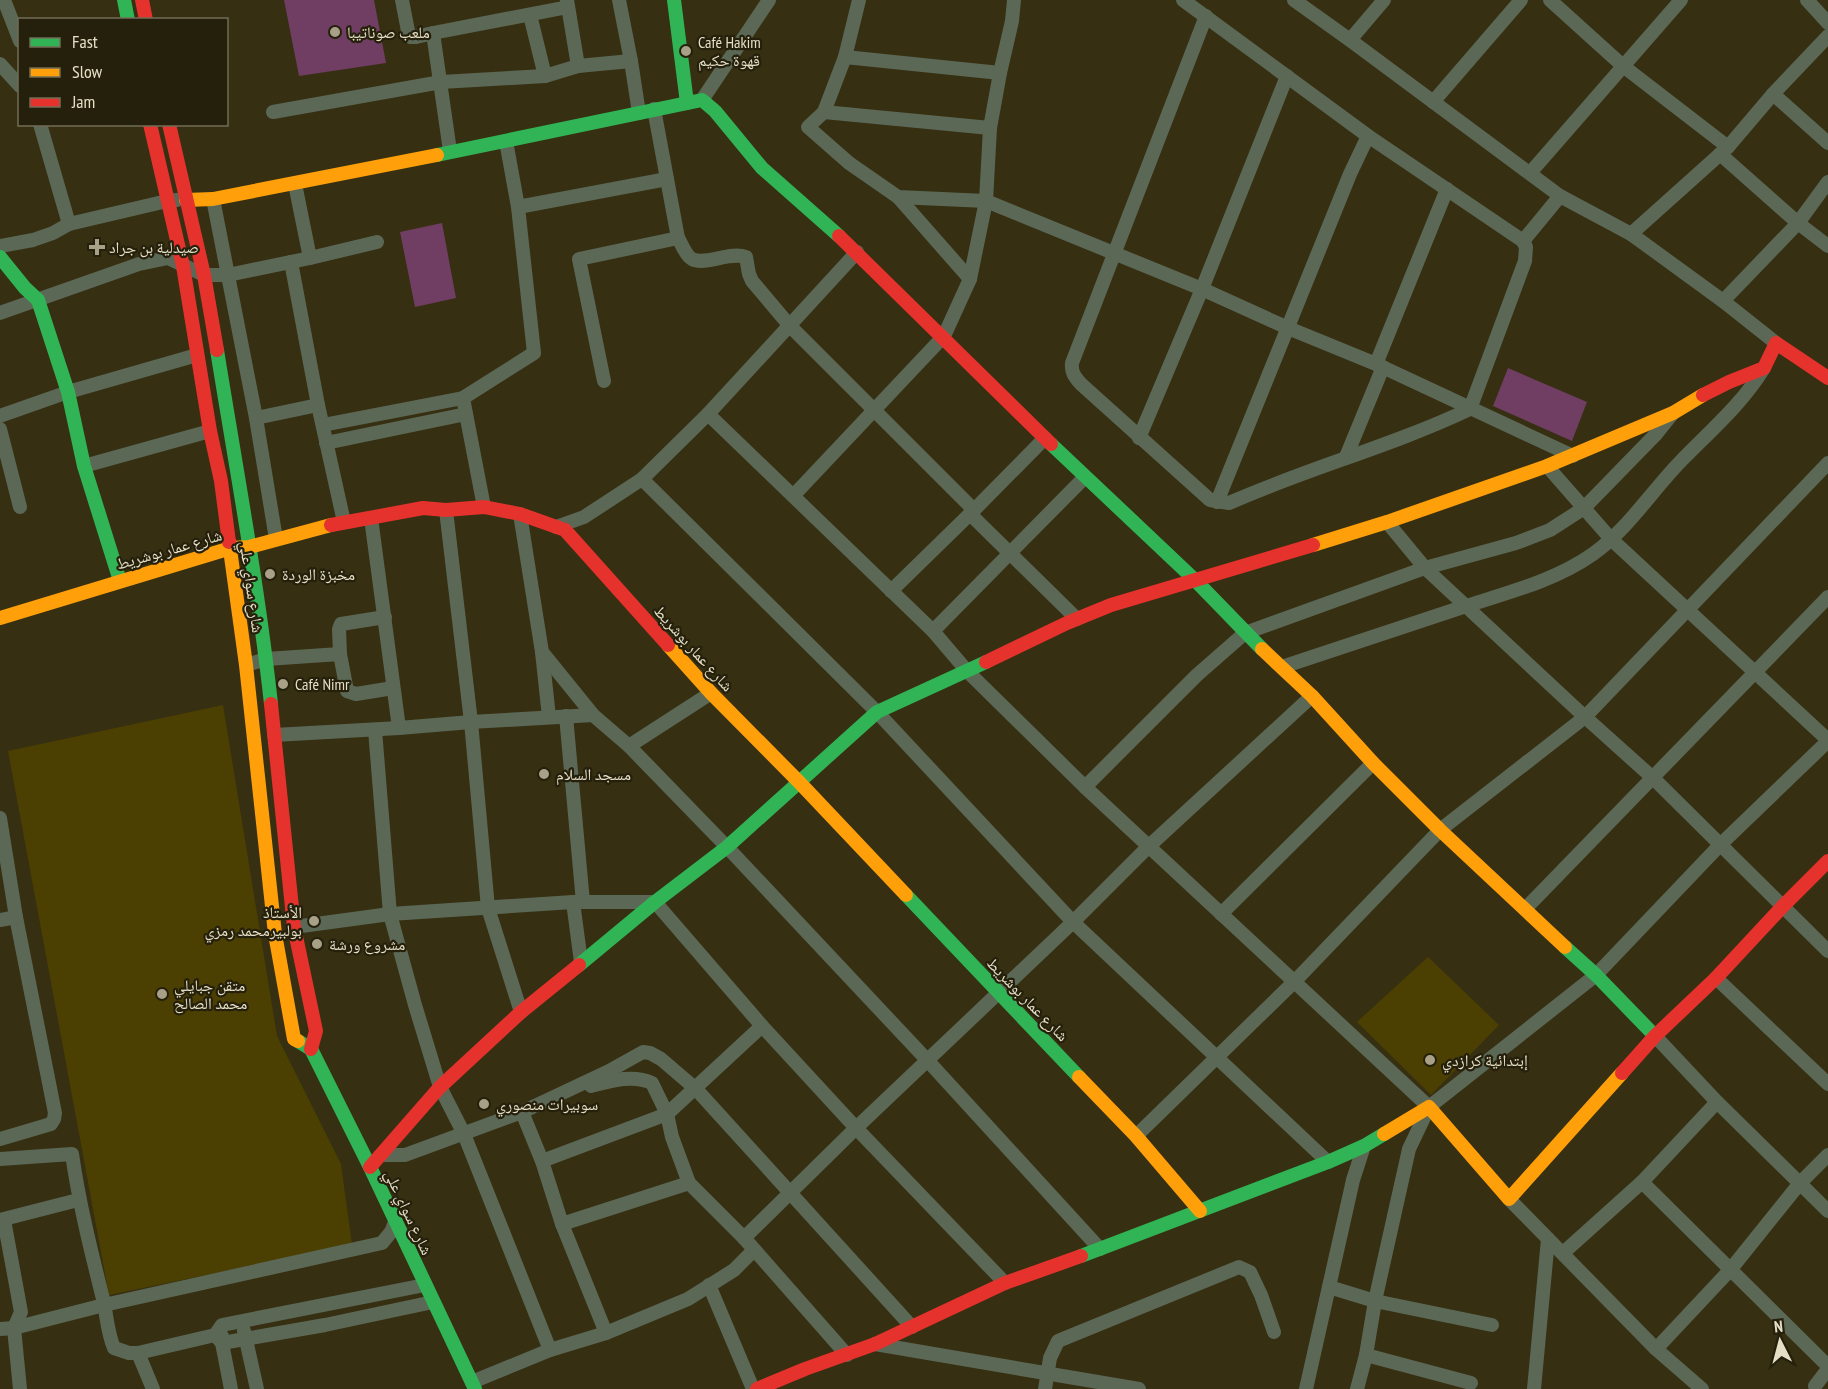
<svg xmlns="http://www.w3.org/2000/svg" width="1828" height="1389" viewBox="0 0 1828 1389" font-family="'PT Sans Narrow','Noto Naskh Arabic',sans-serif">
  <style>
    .built { fill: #4c3f02 }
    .green { fill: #6f3e62 }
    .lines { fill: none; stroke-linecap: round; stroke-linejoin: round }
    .street { stroke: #5b6856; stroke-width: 14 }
    .fast { stroke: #30b455; stroke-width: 14 }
    .slow { stroke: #ff9f0a; stroke-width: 14 }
    .jam { stroke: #e5322d; stroke-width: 14 }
    .poi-dot { fill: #a8a187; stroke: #25200c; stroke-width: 2 }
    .labels { text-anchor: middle; stroke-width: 4.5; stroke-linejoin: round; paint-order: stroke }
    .poi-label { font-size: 16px; fill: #e6dfc6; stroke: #25200c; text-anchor: start }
    .street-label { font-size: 16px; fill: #e6dfc6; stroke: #25200c }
  </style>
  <rect width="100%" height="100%" fill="#362f12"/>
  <!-- built -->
  <g class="built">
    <polygon points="223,705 277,1036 341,1164 352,1245 109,1295 8,751"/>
    <polygon points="1428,957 1499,1025 1431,1095 1357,1022"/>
  </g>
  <!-- green -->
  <g class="green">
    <polygon points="284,0 374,0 386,63 299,76"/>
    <polygon points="442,223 456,298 415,307 400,232"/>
    <polygon points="1508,368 1587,402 1572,441 1493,406"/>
  </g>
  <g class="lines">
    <!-- street -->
    <g class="street">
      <polyline points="4,0 20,41"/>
      <polyline points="402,0 408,31 411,37 416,37 433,33"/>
      <polyline points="567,0 578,66"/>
      <polyline points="859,0 845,57 824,112 808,127 849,163 898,197 986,201 1202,289 1288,328 1376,364 1573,456"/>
      <polyline points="1183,0 1368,136 1523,241"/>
      <polyline points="1294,0 1350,40 1560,196 1631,234 1723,301 1776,343"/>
      <polyline points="1550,0 1623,66 1728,147"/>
      <polyline points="1807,0 1828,23"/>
      <polyline points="530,15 545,76"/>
      <path d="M1206,16l-134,347c-1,10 3,14 9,21l129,116 19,3c79,-35 163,-57 241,-94l55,-148 1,-14 -3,-6 37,-45"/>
      <polyline points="1350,40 1384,0"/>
      <polyline points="845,57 1000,73"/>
      <polyline points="631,61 639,113"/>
      <polyline points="0,64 20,86"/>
      <polyline points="1773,94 1828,143"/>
      <polyline points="702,100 769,0"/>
      <polyline points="1433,102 1521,0"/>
      <polyline points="273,112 441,82 545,76 578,66 631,61 619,0"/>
      <polyline points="824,112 990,128"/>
      <polyline points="40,124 69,224"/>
      <polyline points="450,151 433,33 568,7"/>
      <polyline points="1720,154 1798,223 1828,246"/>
      <polyline points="1530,173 1681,0"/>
      <polyline points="295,184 310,258"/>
      <polyline points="898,197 970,279"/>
      <polyline points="213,199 256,418 276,539"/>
      <polyline points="518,207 667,179"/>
      <polyline points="1631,234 1728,147 1773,94 1828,36"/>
      <path d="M678,238c4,6 7,17 14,21 13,7 38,-8 54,-2l3,17 3,7 38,45 184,184"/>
      <polyline points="0,246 33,240 53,233 69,224 167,201 177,200"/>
      <polyline points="291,262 318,405 344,522"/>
      <polyline points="1723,301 1798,223 1828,182"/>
      <polyline points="0,313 139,264 168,258 204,275 228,275 310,258 377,242"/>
      <polyline points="1376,364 1447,189"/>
      <polyline points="604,381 579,259 678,238 654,109"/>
      <polyline points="708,414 933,631 967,671 1085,787 1429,1107"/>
      <polyline points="0,416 68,392 197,355"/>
      <polyline points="256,418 318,405"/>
      <polyline points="323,425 463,398"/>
      <polyline points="0,429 20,507"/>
      <polyline points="1139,438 1202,289 1287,76"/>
      <polyline points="326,443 466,414"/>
      <polyline points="1346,457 1383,367"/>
      <polyline points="84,466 210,431"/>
      <polyline points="1547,466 1611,539 1828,740"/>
      <polyline points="642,479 877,712 1073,922 1328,1162"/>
      <polyline points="793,496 944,336 970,279 986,201 990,128 1000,73 1012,21 1014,0"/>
      <polyline points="1217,502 1350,174 1368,136"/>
      <polyline points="484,507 463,398 534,353 518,207 506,141"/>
      <polyline points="446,510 471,722 488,908 521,1012"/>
      <polyline points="520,514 542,652 593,715 629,746 727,847 928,1061 1100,1249"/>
      <polyline points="970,514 1077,619"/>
      <polyline points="371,518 399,728"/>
      <polyline points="1387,522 1425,568 1585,717 1653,778 1828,951"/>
      <polyline points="556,527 584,517 642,479 708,414 857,252"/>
      <polyline points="891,591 974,510 1045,438"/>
      <polyline points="933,631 1085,477"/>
      <polyline points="542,652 549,717"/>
      <polyline points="340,654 339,629 341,624 385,617"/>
      <polyline points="246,665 266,659 340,654 347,691 356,694 393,688"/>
      <path d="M1282,667c60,-20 121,-40 181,-60 43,-14 92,-26 130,-53 34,-24 58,-62 87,-92 29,-30 63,-59 84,-94"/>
      <polyline points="566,716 583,902"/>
      <polyline points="375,730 390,914 415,1005 440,1087 464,1134 550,1350"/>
      <polyline points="274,735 399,728 471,722 593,715"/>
      <polyline points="629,746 711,693"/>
      <polyline points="1085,787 1197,675 1245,633 1425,568 1516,543 1550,530 1584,508 1657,433 1673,413"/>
      <polyline points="0,818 16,917 55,1113 54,1119 51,1124 0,1139"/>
      <polyline points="573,902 581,962"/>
      <polyline points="1525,909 1828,597"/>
      <polyline points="1221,914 1373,763"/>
      <polyline points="0,920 16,917"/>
      <polyline points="294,927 390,914 573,902 655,902 762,1026 856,1128 1005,1283"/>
      <polyline points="1716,978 1828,1084"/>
      <polyline points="1655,1036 1717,1102 1828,1211"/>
      <path d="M591,1086c19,-5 42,-12 61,-3l15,31 5,23 17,46 55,55 103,117"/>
      <polyline points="1136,1136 1295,981 1440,830 1585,717 1828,463"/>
      <polyline points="382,1155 405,1155 522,1112"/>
      <path d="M0,1159l72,-5c7,49 19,97 31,145 4,17 4,32 11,49l15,5h9l77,-18 7,-10 203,-40"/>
      <polyline points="542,1161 667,1114 762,1026"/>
      <polyline points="1642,1182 1828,1366"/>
      <polyline points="1509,1199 1656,1349 1702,1389"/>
      <polyline points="0,1220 78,1200"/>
      <polyline points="4,1220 21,1312 14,1328 20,1389"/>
      <polyline points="562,1224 689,1183"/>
      <polyline points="744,1238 856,1128 1073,922 1148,847 1312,696"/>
      <polyline points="1563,1253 1642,1182 1717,1102"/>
      <polyline points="709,1285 753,1389"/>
      <polyline points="1329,1287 1375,1301 1492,1325"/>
      <polyline points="0,1329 14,1328 104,1305 382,1243 391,1232 395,1222"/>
      <polyline points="244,1331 257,1389"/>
      <polyline points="606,1333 562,1224 542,1161 522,1112 609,1071 643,1052 650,1053 661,1059 696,1089 912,1327"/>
      <polyline points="215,1335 222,1343 325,1325 433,1302"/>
      <polyline points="222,1336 222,1343 231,1389"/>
      <polyline points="875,1344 1139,1389"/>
      <polyline points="1656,1349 1731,1269 1800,1183 1828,1155"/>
      <polyline points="138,1353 153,1389"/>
      <polyline points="1366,1355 1471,1383"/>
      <polyline points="472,1382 550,1350 606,1333 688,1299 734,1270 754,1250"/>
      <polyline points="1815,1386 1828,1369"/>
      <polyline points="1045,1389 1050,1358 1058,1341 1239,1267 1250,1272 1261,1295 1274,1332"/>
      <polyline points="1306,1389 1353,1180 1364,1146"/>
      <polyline points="1357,1389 1366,1355 1375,1301 1409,1149 1429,1107 1596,975 1720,845 1828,741"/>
      <polyline points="1534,1389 1548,1239"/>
    </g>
    <!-- fast -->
    <g class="fast">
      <polyline points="124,0 128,20"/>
      <polyline points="674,0 687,103"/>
      <polyline points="437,155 702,100 715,111 762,168 839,236"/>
      <polyline points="0,257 25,288 38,300 68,392 84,466 120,581"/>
      <path d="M217,350c19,118 41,235 54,354"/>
      <polyline points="1051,444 1196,581 1262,649"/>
      <polyline points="906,895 1079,1077"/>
      <polyline points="1565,947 1596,975 1655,1036"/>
      <polyline points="579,965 655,902 727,847 877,712 986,662"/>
      <polyline points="298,1041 311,1049 370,1167 475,1389"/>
      <polyline points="1081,1256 1328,1162 1364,1146 1384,1134"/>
    </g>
    <!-- slow -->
    <g class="slow">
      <polyline points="186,200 213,199 437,155"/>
      <polyline points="229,542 246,665 275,934 294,1039 298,1041"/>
      <polyline points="1313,545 1387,522 1547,466 1673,413 1703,395"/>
      <polyline points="0,618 231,548 249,547 331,525"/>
      <polyline points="668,645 711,693 800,783 906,895"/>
      <polyline points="1262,649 1312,696 1373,763 1440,830 1565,947"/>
      <polyline points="1079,1077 1136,1136 1200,1211"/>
      <polyline points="1384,1134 1429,1107 1509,1199 1622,1073"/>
    </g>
    <!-- jam -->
    <g class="jam">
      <polyline points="142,0 146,20"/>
      <polyline points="150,124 183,266 210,431 221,481 229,542"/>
      <polyline points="169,124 204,275 217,350"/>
      <polyline points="839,236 1051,444"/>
      <polyline points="1703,395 1729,382 1764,368 1776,343 1828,378"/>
      <polyline points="331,525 423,508 446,510 484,507 520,514 565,530 668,645"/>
      <polyline points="986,662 1067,623 1111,605 1313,545"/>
      <polyline points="271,704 294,927 316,1031 311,1049"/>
      <polyline points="1622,1073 1655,1036 1716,978 1783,906 1828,861"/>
      <polyline points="370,1167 440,1087 521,1012 579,965"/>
      <polyline points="757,1389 805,1369 875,1344 1005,1283 1081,1256"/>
    </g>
  </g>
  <!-- markers -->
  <g class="poi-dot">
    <circle cx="335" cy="32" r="6"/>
    <circle cx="686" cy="51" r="6"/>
    <path d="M94 238h6v6h6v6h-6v6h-6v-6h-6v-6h6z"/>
    <circle cx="270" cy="574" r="6"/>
    <circle cx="283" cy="684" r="6"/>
    <circle cx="544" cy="774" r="6"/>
    <circle cx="314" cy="921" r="6"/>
    <circle cx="317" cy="944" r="6"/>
    <circle cx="162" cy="994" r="6"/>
    <circle cx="1430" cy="1060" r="6"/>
    <circle cx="484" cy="1104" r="6"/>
  </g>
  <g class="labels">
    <!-- poi labels -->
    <g class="poi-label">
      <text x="347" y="38">ملعب صوناتيبا</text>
      <text x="698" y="48">Café Hakim<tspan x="698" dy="18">قهوة حكيم</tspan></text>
      <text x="109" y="253">صيدلية بن جراد</text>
      <text x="282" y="580">مخبزة الوردة</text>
      <text x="295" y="690">Café Nimr</text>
      <text x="556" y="780">مسجد السلام</text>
      <text x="302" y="918" text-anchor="end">الأستاذ<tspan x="302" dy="18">بولبيرمحمد رمزي</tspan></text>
      <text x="329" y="950">مشروع ورشة</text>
      <text x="174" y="991">متقن جبايلي<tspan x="174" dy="18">محمد الصالح</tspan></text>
      <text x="1442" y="1066">إبتدائية كرازدي</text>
      <text x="496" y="1110">سوبيرات منصوري</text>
    </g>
    <!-- street labels -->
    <g class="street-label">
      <text transform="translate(169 549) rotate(-16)" y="6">شارع عمار بوشريط</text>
      <text transform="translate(252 587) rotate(82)" y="6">شارع سواي علي</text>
      <text transform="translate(694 648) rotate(48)" y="6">شارع عمار بوشريط</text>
      <text transform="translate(1028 999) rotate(46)" y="6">شارع عمار بوشريط</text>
      <text transform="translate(409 1212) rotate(65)" y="6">شارع سواي علي</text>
    </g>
  </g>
  <!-- legend -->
  <rect x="18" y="18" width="210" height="108" fill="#25200c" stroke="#726c56" stroke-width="1.5"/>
  <rect x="30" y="38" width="30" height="9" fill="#30b455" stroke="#726c56" stroke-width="1.5"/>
  <text x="72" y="48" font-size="18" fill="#e6dfc6">Fast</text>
  <rect x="30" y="68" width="30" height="9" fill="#ff9f0a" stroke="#726c56" stroke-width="1.5"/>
  <text x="72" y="78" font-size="18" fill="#e6dfc6">Slow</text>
  <rect x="30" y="98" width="30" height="9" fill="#e5322d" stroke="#726c56" stroke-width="1.5"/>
  <text x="72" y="108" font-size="18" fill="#e6dfc6">Jam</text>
  <!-- north arrow -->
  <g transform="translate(1780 1341) rotate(354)" stroke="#25200c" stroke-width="4.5" paint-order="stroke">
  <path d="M0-4.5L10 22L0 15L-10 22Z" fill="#e6dfc6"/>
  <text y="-9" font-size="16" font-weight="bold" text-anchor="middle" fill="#e6dfc6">N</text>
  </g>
</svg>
